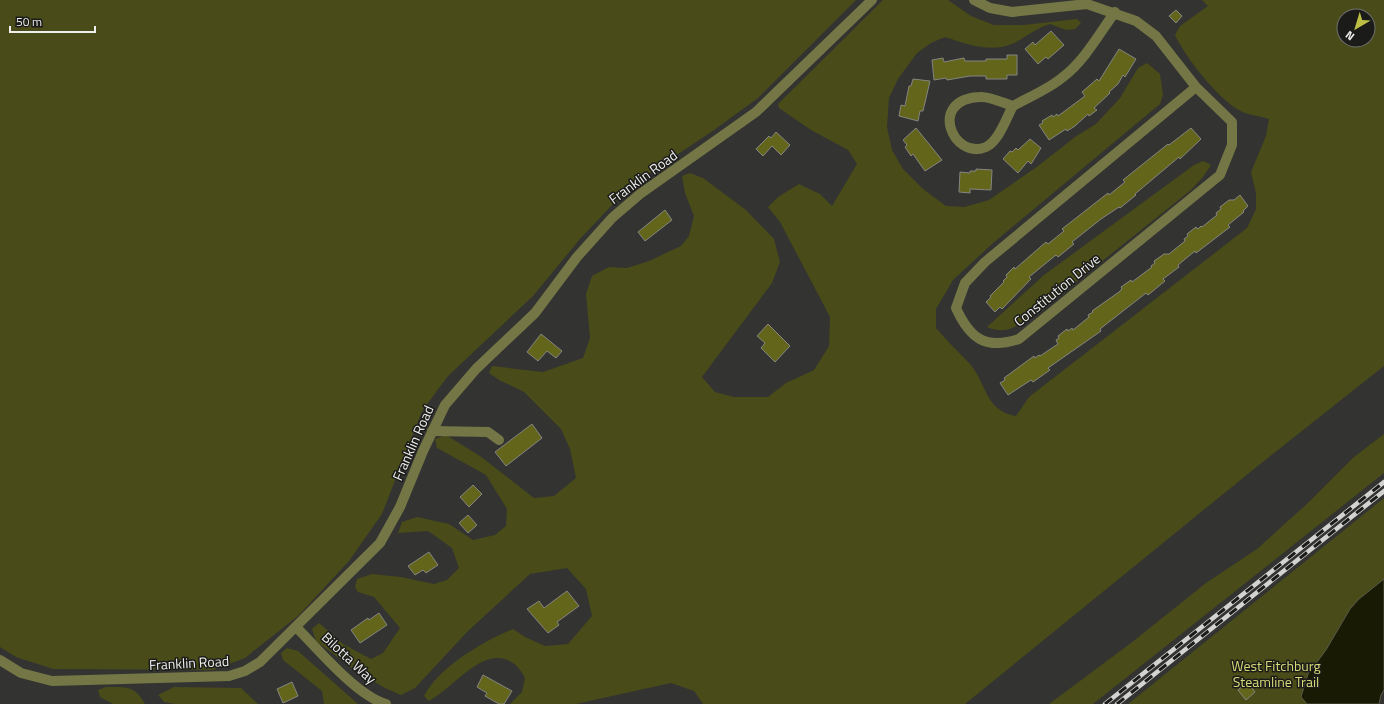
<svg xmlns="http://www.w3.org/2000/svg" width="1384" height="704" viewBox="0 0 1384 704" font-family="'Titillium Web',sans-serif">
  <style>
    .green { fill: #494b19; fill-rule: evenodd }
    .water { fill: #191a04; stroke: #595a4a }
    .building { fill: #63651a; stroke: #858582 }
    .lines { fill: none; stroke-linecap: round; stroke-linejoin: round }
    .minor { stroke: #747745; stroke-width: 10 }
    .rail-casing { stroke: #d3d3d1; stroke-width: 4.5 }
    .rail { stroke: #1b1b1a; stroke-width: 3; stroke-dasharray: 9; stroke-linecap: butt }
    .labels { text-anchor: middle; stroke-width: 3; stroke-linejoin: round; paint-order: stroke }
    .street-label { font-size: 14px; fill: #efefed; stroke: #1b1b1a }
    .park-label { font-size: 14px; fill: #d8dc78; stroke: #1b1b1a }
  </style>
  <rect width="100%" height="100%" fill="#333331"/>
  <!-- green -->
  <g class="green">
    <polygon points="0,0 856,0 758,98 714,130 629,187 580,239 533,296 448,376 422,411 382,514 349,561 298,616 245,658 213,670 53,669 16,657 0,647"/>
    <path d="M883,0h65l23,16 23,9h29l54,-6 4,4 -6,6 -9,1 -16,-6c-14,4 -25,14 -38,20 -22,9 -46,0 -67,-7l-14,6 -14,10 -19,26 -9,19 -2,29 5,23 11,19 20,20 23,17 18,1 25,-7 49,-34 37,-29 21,-13 24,-26 18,-30 9,-5 13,11 3,21 -3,9 -168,140 -39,36 -17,29v19c11,13 23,24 34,36 17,20 15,47 46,52l13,-19 218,-169 9,-19v-16l-5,-21 15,-36 3,-17c-8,-3 -16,-3 -24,-6 -23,-8 -60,-56 -70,-78l5,-9 28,-20 -6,-6h182v366l-130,103 -289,235h-262l-9,-13 -23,-8 -95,21h-66l12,-12 3,-14c-3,-5 -7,-12 -12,-15 -29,-20 -60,26 -84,38l-5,-5c15,-29 59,-55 89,-67l12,8 20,9 23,-2 24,-28 -6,-27 -19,-21 -37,6 -62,57 -53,57 -14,7 -16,-7 -29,-17 -40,-30 -4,-12 7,-6 24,21 28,15 12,-6 17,-25 -26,-31 -16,-5 -3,-5 2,-8 15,-5 29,3 33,7 13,-4 12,-12 -7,-20 -24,-17 -30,2 4,-11 15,-5 32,7 24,16 22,-5 11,-9 1,-17 -21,-34 -49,-27 -2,-9 11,-4 34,21 54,42 20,-2 22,-18 -6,-29 -9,-20 -37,-37 -25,-12 -10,-7 3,-7 51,6 40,-14 7,-20 -4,-44 6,-18 17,-9 18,1 22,-7 32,-15 8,-10 5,-20 -9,-23 -3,-17 8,-3 13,5 43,32 28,29 6,23 -8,21 -70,94 13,15 19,5h34l18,-14 28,-13 15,-24 1,-29 -50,-95 -12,-15 10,-10 21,-13 21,10 12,12 25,-42 -9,-14 -37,-20 -32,-22 -1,-4zM1344,16h24v24h-24z"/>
    <path d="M1203,161l8,4 -8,12 -12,13 -160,128c-17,9 -25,17 -44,9l57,-52 150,-110z"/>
    <polygon points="1384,434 1384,473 1093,704 1049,704 1131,643 1206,583 1257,549 1309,502 1354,457"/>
    <polygon points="1384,498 1384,579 1350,609 1326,650 1308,674 1301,697 1307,704 1128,704"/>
    <polygon points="287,648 298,651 358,704 324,704 322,691 283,660 281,653"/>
    <path d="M106,687c19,0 29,-2 39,17h-32l-13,-7 -2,-7z"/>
    <polygon points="174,687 241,688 258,704 175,704 164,702 158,695"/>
  </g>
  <!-- water -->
  <polygon class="water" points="1384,579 1384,690 1381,695 1379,704 1307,704 1301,697 1308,674 1326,650 1350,609 1359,599"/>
  <!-- building -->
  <g class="building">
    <polygon points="1176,10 1182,16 1176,23 1169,16"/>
    <polygon points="1051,31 1064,45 1048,59 1046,57 1038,64 1025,49 1033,42 1035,45"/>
    <polygon points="1119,49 1136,59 1125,77 1123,75 1118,84 1109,92 1110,93 1094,108 1097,110 1089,116 1088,114 1075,126 1067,131 1066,129 1049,140 1039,125 1043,123 1042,121 1052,115 1053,117 1057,114 1058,116 1085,96 1082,92 1097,79 1099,81"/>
    <polygon points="1007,55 1017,55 1017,75 1007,75 1007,79 986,79 986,76 970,76 947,80 946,78 934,80 932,60 943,58 944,62 964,58 965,61 986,61 986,59 1007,59"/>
    <polygon points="913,79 930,81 923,111 920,111 918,121 899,116 901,105 905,106 909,86 911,86"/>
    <polygon points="916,128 942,160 925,171 913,154 911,156 905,147 907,145 903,140"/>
    <polygon points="1191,128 1201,139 1180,159 1179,157 1135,194 1136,195 1120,208 1119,207 1101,219 1072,242 1074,244 1058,257 1056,255 1029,277 1031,279 1002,309 1000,307 995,312 986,302 991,297 990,296 1004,282 1003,281 1007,277 1006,275 1014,267 1015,269 1046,242 1048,244 1064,231 1062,229 1108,193 1109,195 1125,182 1123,180 1168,144 1169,145"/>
    <polygon points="776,132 790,145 781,155 772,146 763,156 756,149 769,136 771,138"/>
    <polygon points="1030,139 1041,148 1031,164 1028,161 1018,173 1003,159 1010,151 1012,152 1016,148 1018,150"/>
    <polygon points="976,169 992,170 991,190 970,189 970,193 959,192 960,172 970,173 970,171 976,171"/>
    <polygon points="1240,195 1248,206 1243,211 1244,212 1228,225 1230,227 1196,253 1195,251 1178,265 1179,267 1163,279 1165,281 1148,295 1146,293 1100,329 1101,331 1048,368 1050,370 1033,382 1031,380 1008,395 1000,383 1005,380 1004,378 1034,356 1035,358 1039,355 1040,356 1058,344 1056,340 1059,338 1058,336 1067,329 1068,331 1072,328 1073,330 1089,317 1088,315 1093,312 1092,311 1119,292 1122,289 1121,287 1131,280 1132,282 1152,267 1151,266 1155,263 1154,261 1164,254 1169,254 1185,241 1184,239 1188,236 1187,234 1196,227 1198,229 1201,226 1202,227 1217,215 1216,213 1221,209 1220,207 1229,200 1234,200"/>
    <polygon points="665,210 672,220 645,241 638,232"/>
    <polygon points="768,324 790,346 775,362 761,348 765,343 757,336"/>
    <polygon points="541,334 562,351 556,358 547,351 538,361 527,352"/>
    <polygon points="532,424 542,438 506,466 495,452"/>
    <polygon points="473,485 482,494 469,507 460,497"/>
    <polygon points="468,515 477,525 468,533 459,523"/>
    <polygon points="429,552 438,565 426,573 423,570 415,575 408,566"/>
    <polygon points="567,591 579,606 557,622 559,625 548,633 527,609 539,601 544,608"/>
    <polygon points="379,613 387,625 360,643 351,630 368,618 369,620"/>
    <polygon points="483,675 512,691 504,704 499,704 485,696 487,693 477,687"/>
    <polygon points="292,682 298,696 283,703 277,689"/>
    <polygon points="1247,682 1255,692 1246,700 1238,690"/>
  </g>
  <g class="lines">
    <!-- minor -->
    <g class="minor">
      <path d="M974,0l16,8 22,4 75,-8 49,17 20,15 40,51 36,35v23l-12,30 -201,164c-33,11 -49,0 -63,-31l9,-25 20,-21 211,-175"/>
      <path d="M1013,106c-7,12 -14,35 -27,41 -33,14 -59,-48 -6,-50 9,-1 23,6 33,9 16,-9 36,-17 50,-29 22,-17 36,-43 52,-65"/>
      <polyline points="432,431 488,432 499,440"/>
      <path d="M297,628c22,22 60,68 89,76"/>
      <polyline points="0,660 21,673 52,681 229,676 245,671 260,662 380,543 400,507 423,451 445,405 476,369 535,313 577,257 612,218 640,194 756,112 872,0"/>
    </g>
    <defs>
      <g id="rail">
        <polyline points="1105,704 1384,482"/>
        <polyline points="1117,704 1384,491"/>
      </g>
    </defs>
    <!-- rail casing -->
    <use href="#rail" class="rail-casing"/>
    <!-- rail -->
    <use href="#rail" class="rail"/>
  </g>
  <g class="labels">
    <!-- street labels -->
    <g class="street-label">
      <text transform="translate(643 177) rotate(-36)" y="5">Franklin Road</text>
      <text transform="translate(1057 290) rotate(-39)" y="5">Constitution Drive</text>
      <text transform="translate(413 443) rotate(-66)" y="5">Franklin Road</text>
      <text transform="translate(349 658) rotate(43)" y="5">Bilotta Way</text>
      <text transform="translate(189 663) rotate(-3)" y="5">Franklin Road</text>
    </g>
    <!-- park labels -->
    <g class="park-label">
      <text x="1276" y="671">West Fitchburg<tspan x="1276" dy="16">Steamline Trail</tspan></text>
    </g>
  </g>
  <!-- north arrow -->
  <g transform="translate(1356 28) rotate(218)"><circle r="19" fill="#1b1b1a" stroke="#70706e"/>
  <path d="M0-3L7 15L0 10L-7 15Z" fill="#bcbf44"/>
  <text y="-6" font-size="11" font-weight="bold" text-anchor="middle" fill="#efefed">N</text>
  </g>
  <!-- scale -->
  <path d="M10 26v6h85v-6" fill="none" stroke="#efefed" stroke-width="2"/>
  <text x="16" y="26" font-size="12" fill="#efefed" stroke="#1b1b1a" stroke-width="3" paint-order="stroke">50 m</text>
</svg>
